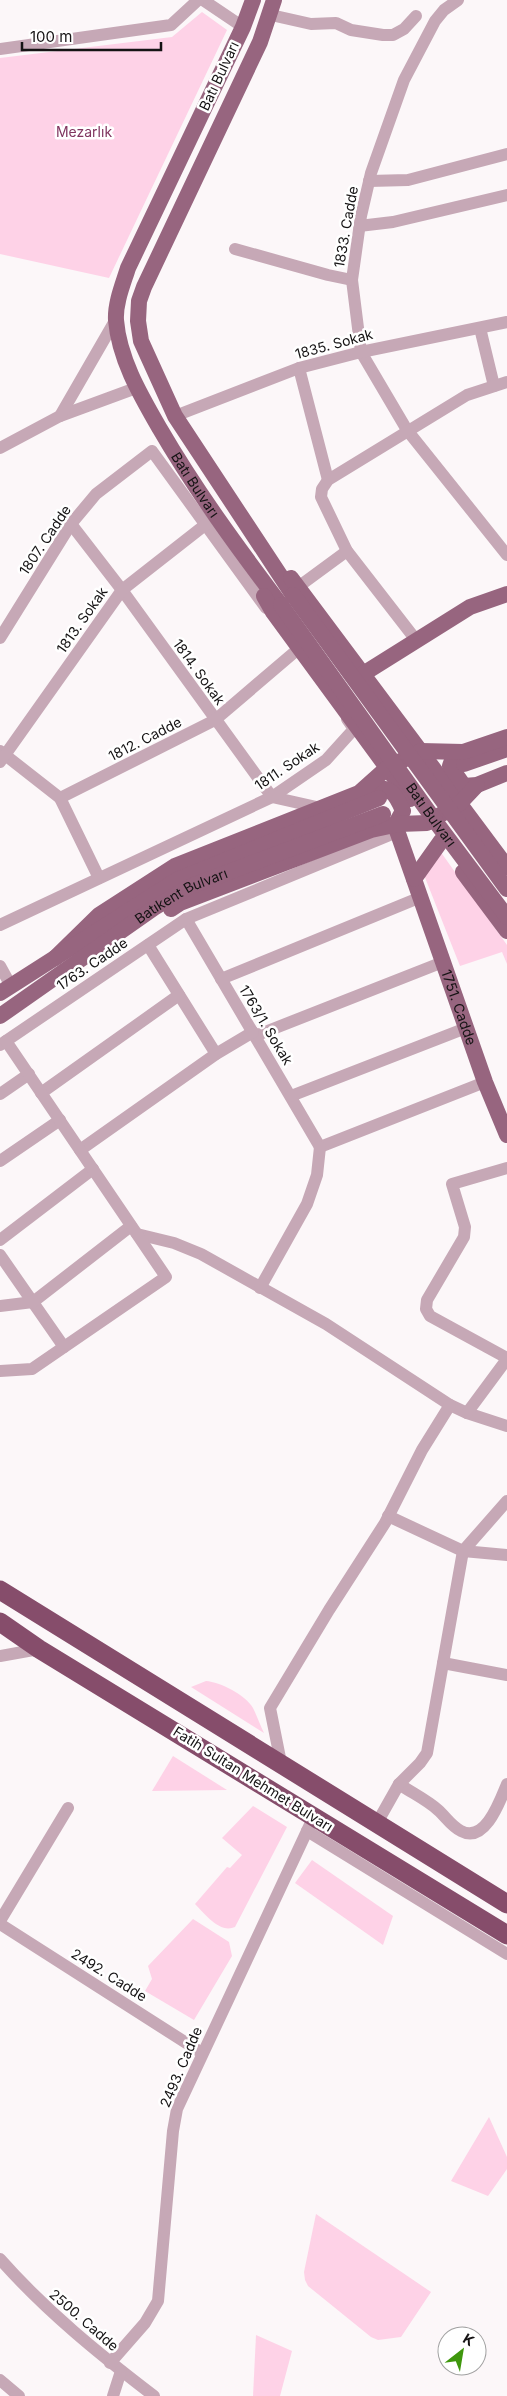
<svg xmlns="http://www.w3.org/2000/svg" width="507" height="2396" viewBox="0 0 507 2396" font-family="Inter,sans-serif">
  <style>
    .green { fill: #fed2e7 }
    .lines { fill: none; stroke-linecap: round; stroke-linejoin: round }
    .minor { stroke: #c6a8b6; stroke-width: 12 }
    .major { stroke: #97657f; stroke-width: 16 }
    .highway { stroke: #864d6b; stroke-width: 19 }
    .major-bridge { stroke: #97657f; stroke-width: 16 }
    .labels { text-anchor: middle; stroke-width: 5; stroke-linejoin: round; paint-order: stroke }
    .street-label { font-size: 14px; fill: #151314; stroke: #fff }
    .park-label { font-size: 14px; fill: #813660; stroke: #fff }
  </style>
  <rect width="100%" height="100%" fill="#fcf7f9"/>
  <!-- green -->
  <g class="green">
    <polygon points="202,12 227,30 109,278 0,254 0,58 172,37"/>
    <polygon points="440,851 507,945 507,964 502,952 460,966 424,875"/>
    <path d="M206,1681c14,1 40,14 47,27 4,8 7,17 11,25l-73,-46z"/>
    <polygon points="173,1756 227,1790 152,1791"/>
    <path d="M253,1806l34,21 -52,100c-15,7 -30,-13 -40,-23l32,-37 3,1 12,-13 -20,-17z"/>
    <polygon points="312,1860 393,1916 383,1945 295,1883"/>
    <polygon points="193,1919 229,1942 232,1956 194,2020 145,1991 152,1979 148,1966"/>
    <polygon points="489,2117 507,2157 507,2169 488,2196 451,2181"/>
    <polygon points="316,2214 431,2292 401,2337 378,2340 371,2337 308,2286 305,2280 304,2272"/>
    <polygon points="256,2335 292,2351 280,2396 253,2396"/>
  </g>
  <g class="lines">
    <!-- minor -->
    <g class="minor">
      <polyline points="203,0 243,27"/>
      <polyline points="458,0 444,10 435,21 404,80 371,173 361,216 352,280 361,352 407,430 507,555"/>
      <polyline points="271,15 311,24 336,23 351,30 383,35 393,35 404,29 416,16"/>
      <polyline points="0,49 171,25 198,0"/>
      <polyline points="369,181 408,180 507,154"/>
      <polyline points="359,226 393,222 507,195"/>
      <polyline points="235,249 328,275 352,280"/>
      <polyline points="480,328 494,386"/>
      <polyline points="299,368 328,480"/>
      <polyline points="60,416 136,388"/>
      <polyline points="175,416 299,368 361,352 507,322"/>
      <polyline points="0,448 60,416 116,319"/>
      <polyline points="71,524 122,590 272,797 321,808"/>
      <polyline points="298,587 347,551"/>
      <polyline points="0,638 71,524 96,494 152,451 266,608"/>
      <polyline points="416,640 347,551 321,497 322,489 328,480 467,395 507,382"/>
      <polyline points="0,751 60,798 215,720 297,650"/>
      <polyline points="0,762 122,590 205,525"/>
      <polyline points="60,798 99,878"/>
      <polyline points="186,919 320,1147"/>
      <polyline points="0,925 272,797 326,760 354,729 347,719"/>
      <polyline points="148,945 216,1054"/>
      <polyline points="0,966 11,986"/>
      <polyline points="221,979 421,897"/>
      <polyline points="255,1036 443,962"/>
      <polyline points="0,1045 186,919 397,832"/>
      <polyline points="41,1093 179,995"/>
      <polyline points="0,1094 29,1074"/>
      <polyline points="291,1096 466,1028"/>
      <polyline points="320,1147 485,1082"/>
      <polyline points="80,1150 216,1054 253,1032"/>
      <polyline points="0,1161 60,1120"/>
      <polyline points="507,1168 452,1184 465,1227 464,1237 427,1300 426,1309 430,1316 507,1358"/>
      <polyline points="137,1234 174,1243 201,1254 326,1324 450,1405 467,1413 507,1426"/>
      <polyline points="0,1240 93,1169"/>
      <polyline points="0,1255 64,1347"/>
      <polyline points="260,1288 307,1204 317,1175 320,1147"/>
      <polyline points="0,1306 33,1302 131,1226"/>
      <polyline points="0,1371 32,1369 166,1277 6,1041"/>
      <polyline points="467,1413 507,1359"/>
      <polyline points="388,1516 463,1551 507,1555"/>
      <polyline points="0,1656 39,1649"/>
      <polyline points="443,1663 507,1675"/>
      <polyline points="281,1763 270,1708 329,1610 385,1523 422,1450 450,1405"/>
      <path d="M399,1784c13,9 28,16 39,26 8,7 13,16 23,21 24,13 39,-30 46,-47"/>
      <polyline points="377,1823 399,1784 420,1763 427,1753 463,1551 507,1501"/>
      <polyline points="307,1831 507,1954"/>
      <polyline points="0,1921 68,1808"/>
      <polyline points="0,1924 202,2053"/>
      <path d="M0,2259c46,52 99,95 154,137"/>
      <polyline points="110,2363 145,2323 158,2301 173,2131 177,2109 314,1816"/>
      <polyline points="0,2380 19,2396"/>
      <polyline points="113,2396 121,2371"/>
    </g>
    <!-- major -->
    <g class="major">
      <path id="s1" d="M253,0l-10,27 -115,241c-5,16 -13,35 -12,52 3,39 25,76 44,109 36,62 78,119 121,176"/>
      <polyline points="274,0 260,42 144,287 139,301 138,321 141,341 175,416 293,595"/>
      <polyline points="291,578 507,867"/>
      <polyline points="264,596 273,612 410,799"/>
      <polyline points="363,674 470,607 507,594"/>
      <polyline points="455,752 450,766 464,786 477,785 507,773"/>
      <polyline points="464,764 507,749"/>
      <path id="s2" d="M365,789c23,-3 29,0 38,22l-8,14 90,257 22,53"/>
      <polyline points="463,872 507,931"/>
      <polyline points="414,879 441,841"/>
      <polyline points="171,909 180,903 371,830 399,824 427,823 460,803 477,785"/>
      <polyline points="55,958 99,915 175,866 359,793 387,768 421,751 463,752 507,737"/>
      <polyline points="0,993 177,880 379,798"/>
      <path id="s3" d="M0,1016l154,-108 35,-21 194,-73"/>
    </g>
    <!-- highway -->
    <g class="highway">
      <polyline points="0,1590 507,1904"/>
      <polyline points="0,1622 39,1649 507,1935"/>
    </g>
    <!-- major-bridge -->
    <g class="major-bridge">
      <polyline points="293,595 507,889"/>
      <path id="s4" d="M281,605l157,220 69,92"/>
    </g>
  </g>
  <g class="labels">
    <!-- street labels -->
    <g class="street-label">
      <text transform="translate(219 76) rotate(-65)" y="5">Batı Bulvarı</text>
      <text transform="translate(346 227) rotate(-80)" y="5">1833. Cadde</text>
      <text transform="translate(334 344) rotate(-15)" y="5">1835. Sokak</text>
      <text dy="5" stroke="none"><textPath href="#s1" startOffset="534">Batı Bulvarı</textPath></text>
      <text transform="translate(45 540) rotate(-56)" y="5">1807. Cadde</text>
      <text transform="translate(82 620) rotate(-55)" y="5">1813. Sokak</text>
      <text transform="translate(199 672) rotate(54)" y="5">1814. Sokak</text>
      <text transform="translate(145 739) rotate(-27)" y="5">1812. Cadde</text>
      <text transform="translate(287 766) rotate(-34)" y="5">1811. Sokak</text>
      <text dy="5" stroke="none"><textPath href="#s4" startOffset="258">Batı Bulvarı</textPath></text>
      <text dy="5" stroke="none"><textPath href="#s3" startOffset="218">Batıkent Bulvarı</textPath></text>
      <text transform="translate(92 964) rotate(-34)" y="5">1763. Cadde</text>
      <text dy="5" stroke="none"><textPath href="#s2" startOffset="259">1751. Cadde</textPath></text>
      <text transform="translate(266 1025) rotate(59)" y="5">1763/1. Sokak</text>
      <text transform="translate(253 1779) rotate(32)" y="5">Fatih Sultan Mehmet Bulvarı</text>
      <text transform="translate(109 1975) rotate(32)" y="5">2492. Cadde</text>
      <text transform="translate(181 2067) rotate(-67)" y="5">2493. Cadde</text>
      <text transform="translate(84 2320) rotate(41)" y="5">2500. Cadde</text>
    </g>
    <!-- park labels -->
    <g class="park-label">
      <text x="84" y="137">Mezarlık</text>
    </g>
  </g>
  <!-- north arrow -->
  <g transform="translate(462 2351) rotate(31)"><circle r="24" fill="#ffffff" stroke="#a1a1a1"/>
  <path d="M0-4L9 19L0 12L-9 19Z" fill="#3f970d"/>
  <text y="-8" font-size="14" font-weight="bold" text-anchor="middle" fill="#151314">K</text>
  </g>
  <!-- scale -->
  <path d="M22 42v8h139v-8" fill="none" stroke="#151314" stroke-width="2.5"/>
  <text x="30" y="42" font-size="15" fill="#151314" stroke="#ffffff" stroke-width="4" paint-order="stroke">100 m</text>
</svg>
